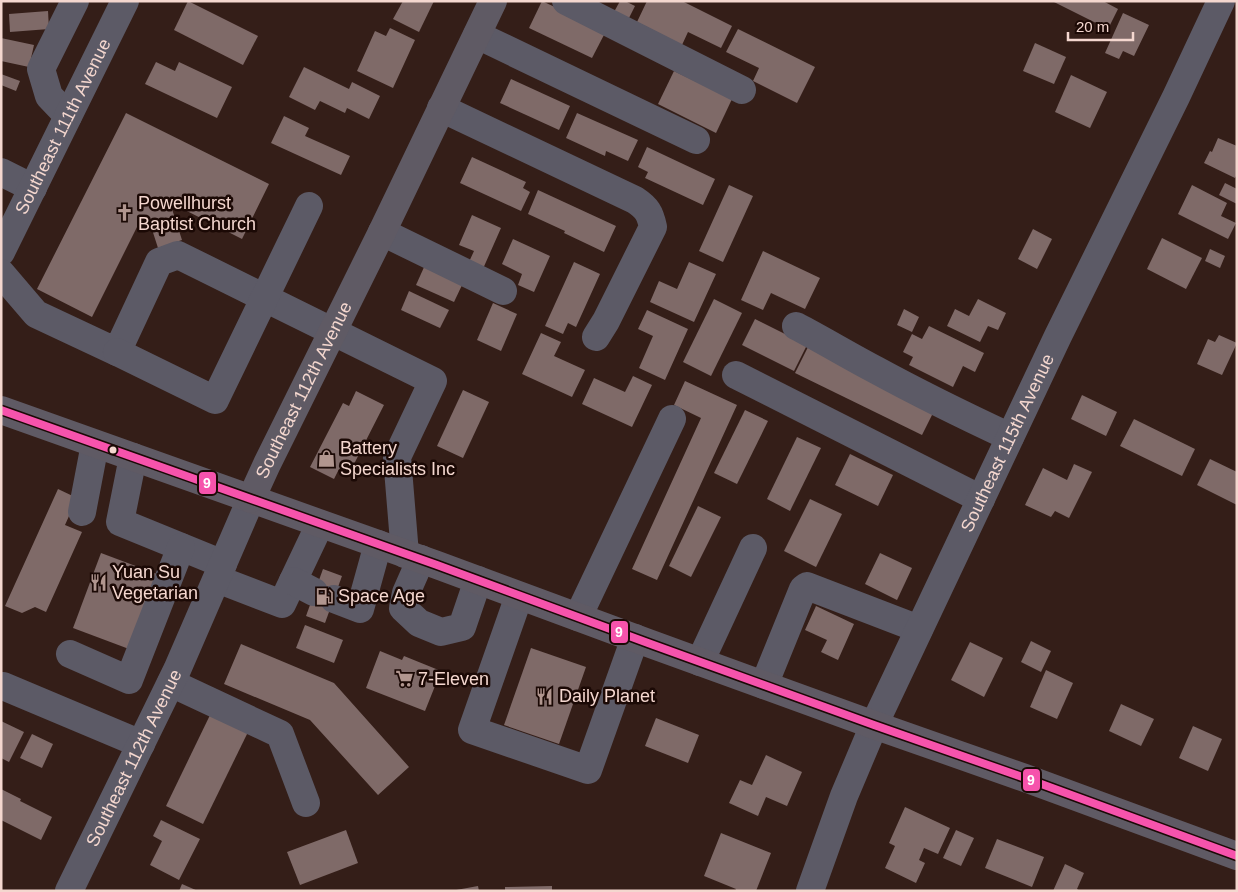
<svg xmlns="http://www.w3.org/2000/svg" width="1238" height="892" viewBox="0 0 1238 892" font-family="Arial,sans-serif">
  <style>
    .building { fill: #7f6a68 }
    .lines { fill: none; stroke-linecap: round; stroke-linejoin: round }
    .minor { stroke: #5c5a66; stroke-width: 28 }
    .major { stroke: #5f5a64; stroke-width: 28 }
    .bus-1-casing { stroke: #1b0905; stroke-width: 11 }
    .bus-1 { stroke: #f653ac; stroke-width: 8 }
    .bus-dot { fill: #f4d7cf; stroke: #1b0905; stroke-width: 2 }
    .labels { text-anchor: middle; stroke-width: 5; stroke-linejoin: round; paint-order: stroke }
    .street-label { font-size: 18px; fill: #f4d7cf; stroke: #1b0905 }
    .poi-label { font-size: 18px; fill: #f4d7cf; stroke: #1b0905; text-anchor: start }
    .line-badge { stroke: #1b0905; stroke-width: 2 }
    .badge-label { font-size: 14px; text-anchor: middle; font-weight: bold; fill: #fff }
  </style>
  <rect width="100%" height="100%" fill="#341e18"/>
  <!-- building -->
  <g class="building">
    <polygon points="188,1 258,36 243,65 174,30"/>
    <polygon points="403,1 434,1 419,32 393,19"/>
    <polygon points="542,1 606,31 592,58 529,28"/>
    <polygon points="620,1 625,1 635,6 629,18 614,12"/>
    <polygon points="647,1 682,1 732,26 721,48 688,32 682,45 637,22"/>
    <polygon points="1052,1 1103,1 1118,9 1108,29"/>
    <polygon points="48,11 49,29 10,32 9,14"/>
    <polygon points="1123,13 1149,25 1134,56 1123,51 1119,59 1105,53"/>
    <polygon points="390,28 415,40 393,88 357,71 375,31 386,36"/>
    <polygon points="738,29 815,67 797,103 753,81 759,68 726,52"/>
    <polygon points="1,38 34,45 29,67 1,61"/>
    <polygon points="1035,43 1066,57 1054,84 1023,71"/>
    <polygon points="156,62 175,71 179,62 232,87 217,118 145,84"/>
    <polygon points="304,67 349,89 352,82 380,96 369,119 347,108 345,113 320,101 315,110 289,97"/>
    <polygon points="674,71 732,99 716,133 658,104"/>
    <polygon points="1,74 20,81 16,91 1,85"/>
    <polygon points="1071,75 1107,92 1090,128 1055,112"/>
    <polygon points="511,79 570,106 559,130 500,103"/>
    <polygon points="126,113 269,184 242,239 179,207 172,209 182,240 158,248 148,217 141,219 92,317 37,289"/>
    <polygon points="577,113 638,140 628,161 606,151 605,156 566,138"/>
    <polygon points="284,116 309,128 305,136 350,156 341,175 271,143"/>
    <polygon points="1218,138 1237,146 1237,174 1235,178 1204,163 1210,151 1212,152"/>
    <polygon points="647,147 715,179 703,205 645,178 648,172 638,167"/>
    <polygon points="472,157 526,182 523,188 530,192 521,211 460,183"/>
    <polygon points="1225,183 1237,189 1237,204 1219,195"/>
    <polygon points="729,185 753,196 723,262 699,251"/>
    <polygon points="1192,185 1227,203 1221,216 1236,223 1228,239 1178,214"/>
    <polygon points="538,190 616,226 604,252 564,233 565,231 528,214"/>
    <polygon points="472,215 501,228 482,271 468,264 474,251 459,245"/>
    <polygon points="1033,229 1052,239 1037,269 1018,259"/>
    <polygon points="1162,238 1202,258 1186,289 1147,269"/>
    <polygon points="513,239 550,256 534,292 518,285 522,274 502,264"/>
    <polygon points="1210,249 1225,256 1220,268 1205,261"/>
    <polygon points="763,251 820,278 805,309 771,293 763,310 741,300"/>
    <polygon points="574,262 600,274 576,327 568,323 563,334 545,326"/>
    <polygon points="689,262 716,274 694,322 650,302 659,281 677,289"/>
    <polygon points="425,265 463,283 454,302 416,285"/>
    <polygon points="409,291 449,310 440,328 401,310"/>
    <polygon points="714,299 742,313 711,376 683,362"/>
    <polygon points="978,299 1006,313 998,330 988,326 980,342 947,326 955,309 969,316"/>
    <polygon points="493,303 517,314 501,351 477,340"/>
    <polygon points="904,309 919,317 912,332 897,325"/>
    <polygon points="647,310 688,329 665,380 639,368 653,336 638,329"/>
    <polygon points="755,319 807,345 794,371 742,345"/>
    <polygon points="929,326 984,353 975,372 963,366 953,387 909,365 913,357 903,352 912,334 922,339"/>
    <polygon points="541,333 561,342 554,356 585,370 572,397 522,374"/>
    <polygon points="1219,335 1237,343 1222,375 1197,364 1208,339 1215,342"/>
    <polygon points="808,347 935,409 922,435 795,373"/>
    <polygon points="633,376 652,385 632,427 582,404 594,378 625,392"/>
    <polygon points="685,381 737,405 657,580 632,569 701,418 674,405"/>
    <polygon points="463,390 489,402 463,458 437,446"/>
    <polygon points="356,391 384,405 354,464 339,469 334,479 310,467 343,403 349,406"/>
    <polygon points="1082,395 1117,412 1106,436 1071,419"/>
    <polygon points="745,410 768,421 737,484 714,473"/>
    <polygon points="1134,419 1195,449 1182,476 1120,446"/>
    <polygon points="797,437 821,448 790,511 767,499"/>
    <polygon points="850,454 893,475 878,506 835,485"/>
    <polygon points="1210,459 1237,472 1237,505 1197,485"/>
    <polygon points="1074,464 1092,472 1069,518 1055,511 1051,517 1025,505 1043,468 1067,480"/>
    <polygon points="58,489 77,498 65,525 82,532 46,612 35,607 22,613 5,606"/>
    <polygon points="810,499 842,514 816,567 784,551"/>
    <polygon points="698,506 721,517 691,577 669,566"/>
    <polygon points="101,553 157,574 129,649 73,628"/>
    <polygon points="880,553 912,568 897,600 865,584"/>
    <polygon points="323,569 342,576 325,623 306,616"/>
    <polygon points="816,606 854,624 838,660 821,652 827,640 805,630"/>
    <polygon points="305,625 343,640 334,663 296,648"/>
    <polygon points="1031,641 1051,651 1041,672 1021,662"/>
    <polygon points="970,642 1003,658 984,697 951,680"/>
    <polygon points="241,644 334,683 409,767 378,795 310,720 224,684"/>
    <polygon points="531,648 586,667 559,744 504,725"/>
    <polygon points="380,651 402,660 404,656 441,671 425,711 366,688"/>
    <polygon points="1046,670 1073,683 1057,719 1030,707"/>
    <polygon points="1121,704 1154,719 1141,746 1109,731"/>
    <polygon points="211,713 248,732 203,824 166,806"/>
    <polygon points="656,718 699,735 688,763 645,746"/>
    <polygon points="1,721 24,732 9,762 1,758"/>
    <polygon points="1193,726 1222,739 1208,771 1179,758"/>
    <polygon points="32,734 53,744 42,768 20,758"/>
    <polygon points="766,755 802,772 787,806 766,797 758,816 729,803 740,780 752,785"/>
    <polygon points="1,789 21,799 20,801 52,817 41,840 1,820"/>
    <polygon points="905,807 950,828 938,854 924,848 919,860 925,863 916,883 885,868 895,846 889,843"/>
    <polygon points="161,820 200,839 179,880 150,865 162,841 153,836"/>
    <polygon points="346,830 358,863 300,885 287,852"/>
    <polygon points="956,830 974,838 961,866 943,858"/>
    <polygon points="721,833 771,853 756,891 735,891 736,889 704,876"/>
    <polygon points="997,839 1044,857 1032,887 985,868"/>
    <polygon points="1065,864 1084,873 1077,889 1080,891 1053,891"/>
    <polygon points="182,884 198,891 179,891"/>
    <polygon points="478,886 479,891 456,891 456,890"/>
    <polygon points="552,886 552,891 505,891 505,887"/>
  </g>
  <g class="lines">
    <!-- minor -->
    <g class="minor">
      <polyline points="566,1 742,90"/>
      <polyline points="477,35 696,140"/>
      <path d="M441,108l194,92c12,8 15,13 18,27l-47,94 -10,16"/>
      <polyline points="68,116 49,96 41,69 75,1"/>
      <polyline points="1,172 33,188"/>
      <polyline points="382,232 503,291"/>
      <path id="s1" d="M1,252l124,-251"/>
      <polyline points="1,273 36,314 117,352 159,262 178,255 433,381 397,457 405,554"/>
      <path d="M796,326c27,14 53,30 80,44 44,24 89,46 134,67"/>
      <polyline points="117,352 215,400 309,206"/>
      <polyline points="736,375 981,499"/>
      <polyline points="133,457 120,522 223,564"/>
      <polyline points="82,512 95,444"/>
      <polyline points="421,559 406,593 403,608 419,623 441,632 462,627 478,580"/>
      <polyline points="217,579 282,604 320,524"/>
      <polyline points="293,581 314,592"/>
      <polyline points="519,596 472,730 588,770 635,638"/>
      <polyline points="334,599 360,609 378,544"/>
      <polyline points="578,617 672,419"/>
      <polyline points="70,654 129,680 181,547"/>
      <polyline points="700,662 753,548"/>
      <polyline points="171,683 280,734 306,803"/>
      <polyline points="764,685 803,589 807,586 919,629"/>
      <polyline points="3,686 141,744"/>
      <path id="s2" d="M69,891l108,-221 74,-171"/>
      <path id="s3" d="M810,891l34,-95 30,-71 184,-389 118,-239 45,-96"/>
    </g>
    <!-- major -->
    <g class="major">
      <polyline points="1,410 437,565 648,643 874,725 1025,778 1237,856"/>
      <path id="s4" d="M251,499l16,-35 115,-232 111,-231"/>
    </g>
    <defs>
      <polyline id="bus-1" points="1,410 437,565 648,643 874,725 1025,778 1237,856"/>
    </defs>
    <!-- bus-1 casing -->
    <use href="#bus-1" class="bus-1-casing"/>
    <!-- bus-1 -->
    <use href="#bus-1" class="bus-1"/>
  </g>
  <!-- icons -->
  <defs>
    <symbol id="church-bare" viewBox="-9 -9 18 18"><path d="M-1.2-6h2.4v3.5h3.3v2.4h-3.3V6h-2.4V-.1h-3.3v-2.4h3.3Z" fill="#b1968f" stroke="#1b0905" stroke-width="2.5" paint-order="stroke"/></symbol>
    <symbol id="shop-bare" viewBox="-9 -9 18 18"><path d="M-5-2.5h2.3a2.7 3.5 0 0 1 5.4 0H5L5.5 6h-11ZM-1.5-2.5h3a1.5 2.3 0 0 0-3 0Z" fill="#b1968f" stroke="#1b0905" stroke-width="2.5" paint-order="stroke"/></symbol>
    <symbol id="restaurant-bare" viewBox="-9 -9 18 18"><path d="M-5-6h1v4h1v-4h1v4h1v-4h1v5L-1.5 .5V6h-2V.5L-5-1ZM5-6V6H3V1.5H1.5Q1.5-4 5-6Z" fill="#b1968f" stroke="#1b0905" stroke-width="2.5" paint-order="stroke"/></symbol>
    <symbol id="fuel-bare" viewBox="-9 -9 18 18"><path d="M-5.5-6h7V0h2V4h1.3V-2.5L3-4.5l.8-.8L6-3V5H2.5V1h-1V6h-7ZM-4.2-4.7v3.2H.2V-4.7Z" fill="#b1968f" stroke="#1b0905" stroke-width="2.5" paint-order="stroke"/></symbol>
    <symbol id="supermarket-bare" viewBox="-9 -9 18 18"><path d="M-6-5.5h2.5l.6 2H6L4.5 2H-2.5L-4.4-4H-6ZM-1.5 3.2a1.3 1.3 0 1 0 .1 0ZM3 3.2a1.3 1.3 0 1 0 .1 0Z" fill="#b1968f" stroke="#1b0905" stroke-width="2.5" paint-order="stroke"/></symbol>
  </defs>
  <g fill-rule="evenodd">
    <use href="#church-bare" x="112" y="200" width="25" height="25"/>
    <use href="#shop-bare" x="314" y="446" width="25" height="25"/>
    <use href="#restaurant-bare" x="86" y="570" width="25" height="25"/>
    <use href="#fuel-bare" x="312" y="584" width="25" height="25"/>
    <use href="#supermarket-bare" x="392" y="666" width="25" height="25"/>
    <use href="#restaurant-bare" x="532" y="684" width="25" height="25"/>
  </g>
  <!-- markers -->
  <circle class="bus-dot" cx="113" cy="450" r="4.5"/>
  <g class="labels">
    <!-- street labels -->
    <g class="street-label">
      <text dy="6" stroke="none"><textPath href="#s1" startOffset="140">Southeast 111th Avenue</textPath></text>
      <text dy="6" stroke="none"><textPath href="#s4" startOffset="121">Southeast 112th Avenue</textPath></text>
      <text dy="6" stroke="none"><textPath href="#s3" startOffset="490">Southeast 115th Avenue</textPath></text>
      <text dy="6" stroke="none"><textPath href="#s2" startOffset="148">Southeast 112th Avenue</textPath></text>
    </g>
    <!-- poi labels -->
    <g class="poi-label">
      <text x="138" y="209">Powellhurst<tspan x="138" dy="21">Baptist Church</tspan></text>
      <text x="340" y="454">Battery<tspan x="340" dy="21">Specialists Inc</tspan></text>
      <text x="112" y="578">Yuan Su<tspan x="112" dy="21">Vegetarian</tspan></text>
      <text x="338" y="602">Space Age</text>
      <text x="418" y="685">7-Eleven</text>
      <text x="559" y="702">Daily Planet</text>
    </g>
  </g>
  <g class="line-badge">
    <rect x="198" y="471" width="19" height="24" rx="5" fill="#f653ac"/>
    <rect x="610" y="620" width="19" height="24" rx="5" fill="#f653ac"/>
    <rect x="1022" y="768" width="19" height="24" rx="5" fill="#f653ac"/>
  </g>
  <g class="badge-label">
    <text x="207" y="488">9</text>
    <text x="619" y="637">9</text>
    <text x="1031" y="785">9</text>
  </g>
  <!-- border -->
  <rect width="1238" height="892" fill="none" stroke="#f4d7cf" stroke-width="5"/>
  <!-- scale -->
  <path d="M1068 32v8h65v-8" fill="none" stroke="#f4d7cf" stroke-width="2.5"/>
  <text x="1076" y="32" font-size="15" fill="#f4d7cf" stroke="#1b0905" stroke-width="4" paint-order="stroke">20 m</text>
</svg>
